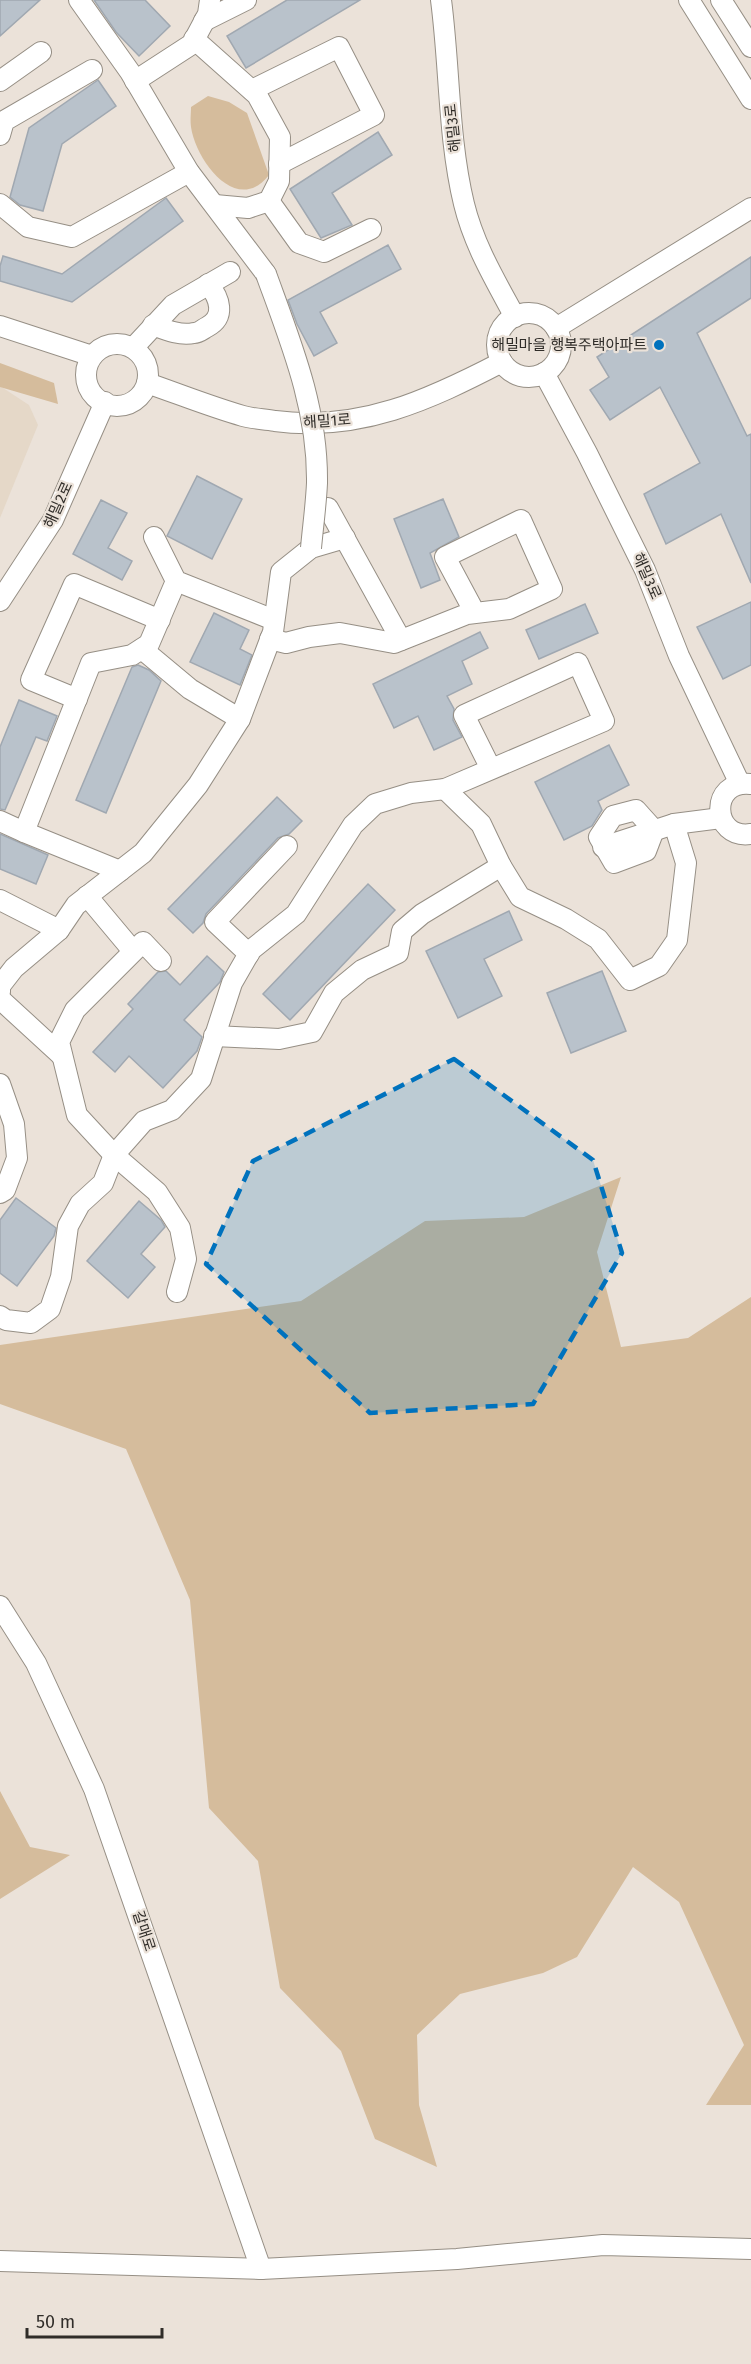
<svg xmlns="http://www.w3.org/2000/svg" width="751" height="2364" viewBox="0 0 751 2364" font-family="'Fira Sans','Noto Sans KR',sans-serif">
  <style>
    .built { fill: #e5d8c8 }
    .green { fill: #d5bc9c }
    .building { fill: #b9c2cb; stroke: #a0a8b1; stroke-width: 1.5 }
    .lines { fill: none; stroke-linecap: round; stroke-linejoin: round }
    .minor-casing { stroke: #968f85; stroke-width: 22 }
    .minor { stroke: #fff; stroke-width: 20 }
    .minor-bridge-casing { stroke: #968f85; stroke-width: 22; stroke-linecap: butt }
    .minor-bridge { stroke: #fff; stroke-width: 20 }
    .marked { fill: #0072bd; fill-opacity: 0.2; stroke: #0072bd; stroke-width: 4.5; stroke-dasharray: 12 8; stroke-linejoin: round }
    .poi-dot { fill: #0072bd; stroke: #ebe2d9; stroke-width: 2 }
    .labels { text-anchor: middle; stroke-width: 4.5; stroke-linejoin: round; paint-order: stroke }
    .street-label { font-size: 15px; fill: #302d29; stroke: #ebe2d9 }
    .poi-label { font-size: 15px; fill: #302d29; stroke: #ebe2d9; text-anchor: end }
  </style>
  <rect width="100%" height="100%" fill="#ebe2d9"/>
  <!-- built -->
  <polygon class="built" points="0,386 29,405 38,425 0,518"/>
  <!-- green -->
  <g class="green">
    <path d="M208,96l21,6 18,11 22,62c-32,41 -73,-14 -78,-48 -1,-7 0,-13 0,-20z"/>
    <polygon points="0,363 54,383 58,404 0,387"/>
    <polygon points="621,1177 597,1252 621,1347 688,1338 751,1297 751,2105 706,2105 744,2045 679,1902 633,1867 577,1957 543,1973 460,1994 417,2035 419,2105 437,2167 375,2139 341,2051 280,1988 258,1861 209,1808 190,1600 126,1449 0,1404 0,1345 301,1301 425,1221 524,1217"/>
    <polygon points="0,1791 30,1847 70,1855 0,1899"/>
  </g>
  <!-- building -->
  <g class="building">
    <polygon points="0,0 40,0 0,36"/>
    <polygon points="94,0 145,0 170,26 139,56 116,32"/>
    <polygon points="287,0 360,0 246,68 227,36"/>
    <polygon points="98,80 116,106 62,144 43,211 20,205 10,197 29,128"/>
    <polygon points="378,132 392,155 332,193 352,225 321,238 290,189"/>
    <polygon points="166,198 183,221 72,302 0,281 0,266 3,256 62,274"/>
    <polygon points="388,245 401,269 320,312 337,343 314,356 297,324 288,300"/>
    <polygon points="751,257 751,298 697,333 747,436 751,434 751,583 721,514 666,544 644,494 700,463 660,387 610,420 590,390 609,377 597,357"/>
    <polygon points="197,476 242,499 212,559 167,536"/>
    <polygon points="443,499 459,537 430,553 440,580 421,588 394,519"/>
    <polygon points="101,500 127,513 108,548 132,561 122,580 73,554"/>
    <polygon points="751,602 751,665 723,679 697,627"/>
    <polygon points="585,604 598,633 539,659 526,630"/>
    <polygon points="214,613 249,630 240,649 252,655 240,685 190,662"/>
    <polygon points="480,632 488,648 462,661 472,684 447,696 454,709 453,720 462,737 434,750 418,716 394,728 373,684"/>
    <polygon points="138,665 149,670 161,681 106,813 76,800 132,667"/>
    <polygon points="19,700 57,716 47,741 36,737 5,810 0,809 0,747"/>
    <polygon points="609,745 629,785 598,801 602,810 592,826 564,840 535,782"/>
    <polygon points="277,797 302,821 289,834 278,838 206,914 203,923 193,933 168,909"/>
    <polygon points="0,834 48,855 36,884 0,869"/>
    <polygon points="368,884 395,910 290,1020 263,994"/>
    <polygon points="509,911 522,940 484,959 502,996 458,1018 426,951"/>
    <polygon points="207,956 224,972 220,982 184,1020 202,1037 197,1051 163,1088 129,1056 115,1072 93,1052 133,1009 128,1004 158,972 166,971 180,985"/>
    <polygon points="602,971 626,1031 571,1053 547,993"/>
    <polygon points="16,1198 56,1228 54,1236 17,1286 0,1273 0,1220"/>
    <polygon points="139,1201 161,1220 165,1227 141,1254 155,1267 128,1298 87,1261"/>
  </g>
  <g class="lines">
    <defs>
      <g id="minor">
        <polyline points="79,0 130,72 189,172 266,274"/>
        <path d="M441,0c9,68 7,138 23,204 10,41 31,76 51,113"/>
        <polyline points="689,0 751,99"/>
        <polyline points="721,0 751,47"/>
        <polyline points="204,21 246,0"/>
        <polyline points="194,39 257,95 280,137 279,181 269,201 248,208 215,205"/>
        <polyline points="0,81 41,52"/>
        <polyline points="135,81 192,44 208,14 210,0"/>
        <polyline points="252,90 339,47 374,115 279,164"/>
        <polyline points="0,135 4,121 92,70"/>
        <polyline points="269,201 299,243 324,252 371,229"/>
        <polyline points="0,204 28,227 72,237 189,172"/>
        <circle cx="529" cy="345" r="32"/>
        <path d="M153,325c13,5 27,11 41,8 5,0 9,-4 13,-6 19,-10 13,-29 1,-43"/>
        <polyline points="0,326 92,356"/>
        <polyline points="556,328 751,208"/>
        <circle cx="117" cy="375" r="31"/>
        <polyline points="133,348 173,305 230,272"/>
        <polyline points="544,373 587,453 645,570 679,656 740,784"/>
        <path d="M147,383c32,11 64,24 96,33 10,3 21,3 32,5 85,11 154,-21 227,-59"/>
        <polyline points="328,508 401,640"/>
        <polyline points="154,537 176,581 274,620"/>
        <polyline points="0,601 53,520 105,402"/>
        <polyline points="270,639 286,643 309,637 340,633 394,643 467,614 509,609 552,589 521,520 445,557 475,613"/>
        <polyline points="142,649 190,689 240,719"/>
        <polyline points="77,699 31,680 74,584 160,620"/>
        <path d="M751,784c-42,-5 -40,56 0,50"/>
        <polyline points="445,789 481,824 501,866 520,897 566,919 598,939 630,980 659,966 677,940 686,863 674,824"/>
        <polygon points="636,810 654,830 646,851 614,863 599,837 613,816"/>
        <polyline points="0,821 24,832"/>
        <polyline points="603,847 674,824 721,818"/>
        <polyline points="120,871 24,832 91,663 132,655 149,644 176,581"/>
        <polyline points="87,896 133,951"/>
        <polyline points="0,900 59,930"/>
        <polyline points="249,954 215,922 287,846"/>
        <polyline points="161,961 143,942 75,1010 59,1042 77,1115 114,1155 157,1192 180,1228 186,1259 177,1292"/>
        <polyline points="0,992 0,986 14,968 59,930 76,905 143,853 198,785 240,719 273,632 281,572 311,548 345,538"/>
        <polyline points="0,999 62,1056"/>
        <polyline points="214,1036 279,1039 312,1032 334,993 362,970 398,953 402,931 422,914 501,866"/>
        <polyline points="0,1084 14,1124 17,1158 5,1190 0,1193"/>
        <polyline points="0,1316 6,1320 31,1323 50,1309 61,1277 68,1226 80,1204 103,1183 114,1155 144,1121 172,1110 201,1079 232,983 251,950 296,914 353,825 375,804 411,793 445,789 604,721 578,663 464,715 491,769"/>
        <polyline points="0,1606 36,1663 94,1789 261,2269"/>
        <polyline points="0,2261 261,2269 457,2259 603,2245 751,2249"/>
      </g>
    </defs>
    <!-- minor casing -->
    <use href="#minor" class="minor-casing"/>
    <!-- minor -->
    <use href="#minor" class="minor"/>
    <defs>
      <path id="minor-bridge" d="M266,274c25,69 52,134 51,209 -1,22 -4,43 -6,65"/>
    </defs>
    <!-- minor-bridge casing -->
    <use href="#minor-bridge" class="minor-bridge-casing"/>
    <!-- minor-bridge -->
    <use href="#minor-bridge" class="minor-bridge"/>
  </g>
  <!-- marked area -->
  <path class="marked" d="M454,1059l139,101 29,93 -89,151 -163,9 -164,-149 47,-103z"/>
  <!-- markers -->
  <circle class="poi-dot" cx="659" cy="345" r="6"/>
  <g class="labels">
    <!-- street labels -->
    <g class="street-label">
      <text transform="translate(453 128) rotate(-96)" y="5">해밀3로</text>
      <text transform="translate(327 421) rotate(-4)" y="5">해밀1로</text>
      <text transform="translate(58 505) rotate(-66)" y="5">해밀2로</text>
      <text transform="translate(647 576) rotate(66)" y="5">해밀3로</text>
      <text transform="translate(144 1931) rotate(72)" y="5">갈매로</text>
    </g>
    <!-- poi labels -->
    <g class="poi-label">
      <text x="647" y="350">해밀마을 행복주택아파트</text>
    </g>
  </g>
  <!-- scale -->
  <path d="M27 2328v9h135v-9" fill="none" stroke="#302d29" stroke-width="3"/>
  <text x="36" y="2328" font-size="18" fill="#302d29" stroke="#ebe2d9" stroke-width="4.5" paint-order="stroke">50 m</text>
</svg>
